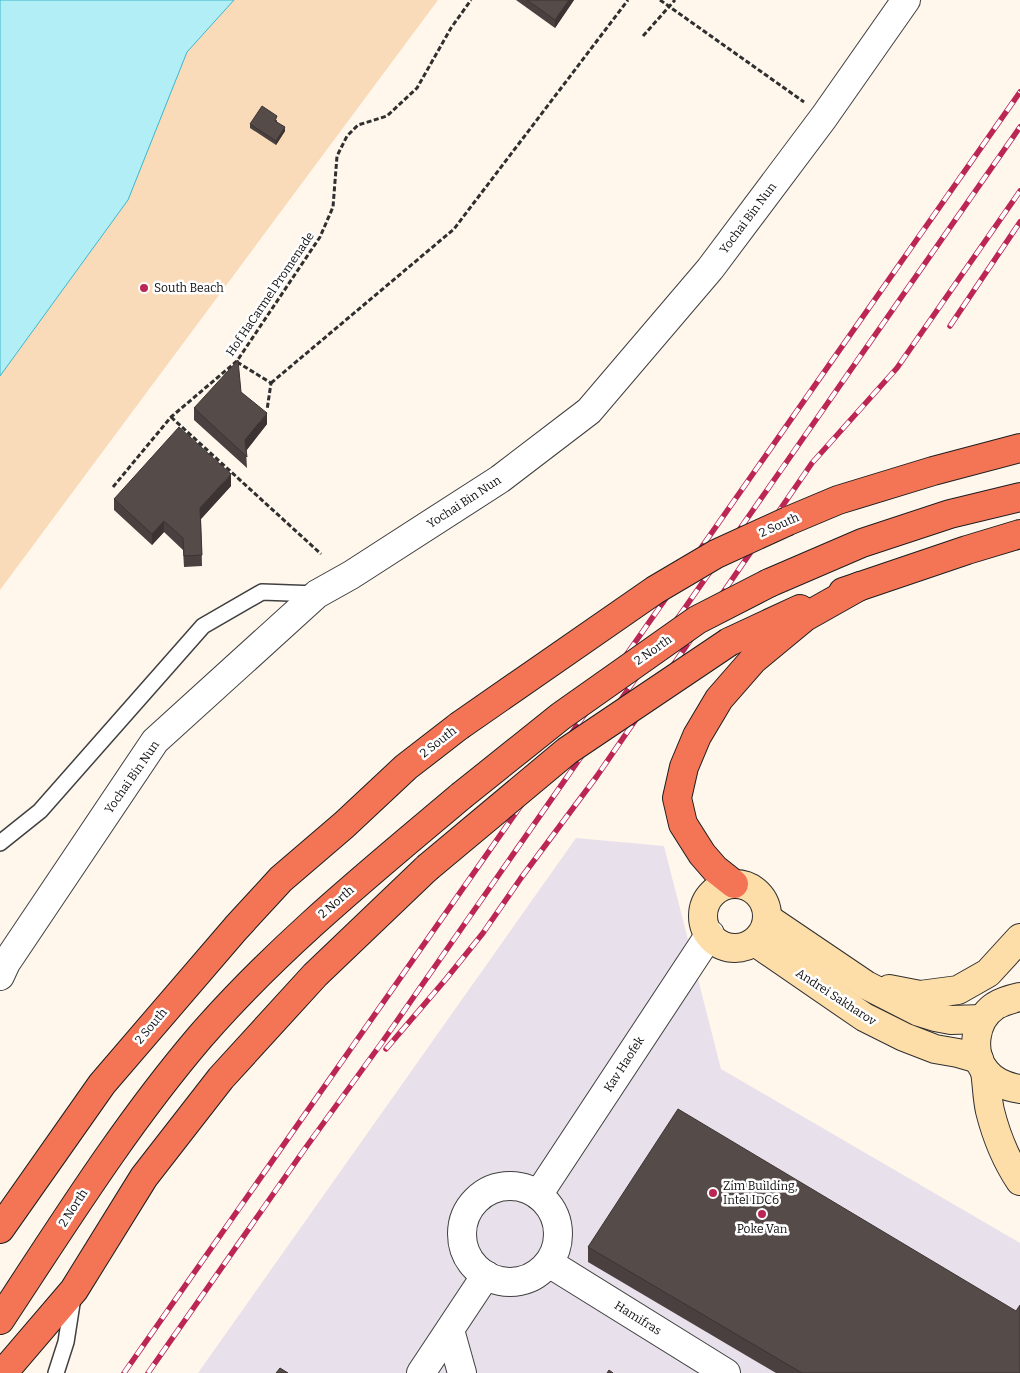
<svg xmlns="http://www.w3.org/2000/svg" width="1020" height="1373" viewBox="0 0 1020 1373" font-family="Bitter,serif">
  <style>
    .industrial { fill: #e8e1eb }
    .sand { fill: #fadbb9 }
    .water { fill: #b2eef5; stroke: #39b7cc }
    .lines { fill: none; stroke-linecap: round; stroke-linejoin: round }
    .lane-casing { stroke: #404040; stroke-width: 18 }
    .street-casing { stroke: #404040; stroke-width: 30 }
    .secondary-casing { stroke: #2f2f2f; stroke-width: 30 }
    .highway-casing { stroke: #1e1e1e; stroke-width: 30 }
    .path { stroke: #2f2f2f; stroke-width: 3; stroke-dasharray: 5 2.5; stroke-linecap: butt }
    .lane { stroke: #fff; stroke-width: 15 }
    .street { stroke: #fff; stroke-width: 28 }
    .secondary { stroke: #fedea8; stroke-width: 28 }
    .highway { stroke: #f37556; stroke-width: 28 }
    .rail-casing { stroke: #bb2654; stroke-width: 5.5 }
    .rail { stroke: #fff; stroke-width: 4; stroke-dasharray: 11; stroke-linecap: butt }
    .highway-bridge-casing { stroke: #1e1e1e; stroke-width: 30; stroke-linecap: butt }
    .highway-bridge { stroke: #f37556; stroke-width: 28 }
    .wall { fill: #49403f }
    .shaded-wall { fill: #3c3433 }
    .building { fill: #554b49; stroke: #3c3433 }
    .poi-dot { fill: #bb2654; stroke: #fff; stroke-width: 2 }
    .labels { text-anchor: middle; stroke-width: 5; stroke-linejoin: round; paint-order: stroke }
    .street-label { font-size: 12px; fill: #0d0d0d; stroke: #fff }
    .poi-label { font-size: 12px; fill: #0d0d0d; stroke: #fff; text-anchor: start }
  </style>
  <rect width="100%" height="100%" fill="#fff6ec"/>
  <!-- industrial -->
  <polygon class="industrial" points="576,838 664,846 721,1069 1020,1243 1020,1373 198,1373"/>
  <!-- sand -->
  <polygon class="sand" points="234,0 438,0 0,590 0,376 128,200 187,52"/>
  <!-- water -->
  <polygon class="water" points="0,0 234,0 187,52 128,200 0,376"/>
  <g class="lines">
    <defs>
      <g id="lane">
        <polyline points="0,843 40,811 203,626 262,592 317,594"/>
        <polyline points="56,1373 66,1342 73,1297"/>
      </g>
      <g id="street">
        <polyline points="0,976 6,963 155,741 317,594 351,575 500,479 589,411 710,269 824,117 906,0"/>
        <circle cx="510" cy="1234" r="48"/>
        <polyline points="538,1195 710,934"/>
        <polyline points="549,1263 726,1373"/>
        <polyline points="450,1330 462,1373"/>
        <polyline points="421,1373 486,1275"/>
      </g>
      <g id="secondary">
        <circle cx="735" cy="916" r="32"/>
        <polyline points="767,918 866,985 919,1012 935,1017 951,1020 982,1019"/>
        <polyline points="755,942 864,1017 904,1037 935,1049 958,1053 979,1059"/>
        <polyline points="889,989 920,995 958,990 988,973 1020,938"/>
        <path d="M1020,997c-9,2 -17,4 -25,9 -21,14 -25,47 -9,66 9,11 21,15 34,17"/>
        <path d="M985,1071c2,13 2,27 5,40 6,24 16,49 30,70"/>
      </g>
      <g id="highway">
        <polyline points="788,521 838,500 933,471 1020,448"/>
        <polyline points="769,583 862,543 950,514 1020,497"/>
        <polyline points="843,592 967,550 1020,534"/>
        <polyline points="729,642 800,609"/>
        <polyline points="734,884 715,869 702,854 683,824 677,798 684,767 697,736 719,699 753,660 805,617 860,586"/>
        <polyline points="0,1229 102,1084 236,928 281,879 344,825 406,767 459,726"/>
        <path d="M0,1320c64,-97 125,-195 200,-283 78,-90 171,-165 261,-241"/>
        <polyline points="3,1373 74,1290 144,1177 221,1078 315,975 427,868"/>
      </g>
    </defs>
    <!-- lane casing -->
    <use href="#lane" class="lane-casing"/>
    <!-- street casing -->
    <use href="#street" class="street-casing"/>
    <!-- secondary casing -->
    <use href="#secondary" class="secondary-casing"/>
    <!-- highway casing -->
    <use href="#highway" class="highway-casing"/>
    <!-- path -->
    <g class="path">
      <polyline points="660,0 804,102"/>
      <polyline points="643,36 675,0"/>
      <polyline points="237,362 271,383 267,410"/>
      <polyline points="271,383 454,229 628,0"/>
      <polyline points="171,417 321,554"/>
      <polyline points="113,487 171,417 237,361 320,237 333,207 337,156 347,136 358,125 387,116 417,88 451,28 471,0"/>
    </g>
    <!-- lane -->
    <use href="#lane" class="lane"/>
    <!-- street -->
    <use href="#street" class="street"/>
    <!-- secondary -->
    <use href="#secondary" class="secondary"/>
    <!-- highway -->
    <use href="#highway" class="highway"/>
    <defs>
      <g id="rail">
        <polyline points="950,326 1020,222"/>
        <polyline points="386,1049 446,979 483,933 521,878 597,776 812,463 897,368 1020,191"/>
        <polyline points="124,1373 1020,92"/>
        <polyline points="148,1373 304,1150 383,1041 1020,127"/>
      </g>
    </defs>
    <!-- rail casing -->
    <use href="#rail" class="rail-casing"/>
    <!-- rail -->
    <use href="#rail" class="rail"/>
    <defs>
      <g id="highway-bridge">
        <polyline points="459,726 655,590 716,554 788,521"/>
        <polyline points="461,796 561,716 697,620 769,583"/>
        <polyline points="427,868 567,751 729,642"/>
      </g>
    </defs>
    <!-- highway-bridge casing -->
    <use href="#highway-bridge" class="highway-bridge-casing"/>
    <!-- highway-bridge -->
    <use href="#highway-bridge" class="highway-bridge"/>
  </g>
  <!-- wall -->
  <g class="wall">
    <polygon points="516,0 574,0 555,28"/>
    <polygon points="277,120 277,122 285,131 276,145 250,128 250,124"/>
    <polygon points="194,408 267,424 246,451 247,468 194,420"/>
    <polygon points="231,486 201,519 202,566 184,567 183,550 164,532 152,545 114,510 114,499"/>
    <polygon points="588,1247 1016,1311 1020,1373 776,1373 588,1262"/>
  </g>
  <!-- shaded-wall -->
  <g class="shaded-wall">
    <polygon points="569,0 574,0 555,28 555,20"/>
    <polygon points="285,127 285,131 276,145 276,141"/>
    <polygon points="267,413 267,424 245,452 245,440"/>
    <polygon points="231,474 231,486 200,520 200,508"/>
    <polygon points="164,521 164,532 152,545 152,534"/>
  </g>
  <!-- building -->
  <g class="building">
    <polygon points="527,0 569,0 555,20"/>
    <polygon points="262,106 277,116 275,121 285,127 276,141 250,124"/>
    <polygon points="238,360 241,392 267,413 245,440 247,457 194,408"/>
    <polygon points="179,427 231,474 200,508 202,555 184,556 183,538 164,521 152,534 114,499"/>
    <polygon points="678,1109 1016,1311 1020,1305 1020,1373 802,1373 588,1247"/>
    <polygon points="280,1368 288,1373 276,1373"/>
    <polygon points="609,1370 613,1373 607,1373"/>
  </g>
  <!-- markers -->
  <g class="poi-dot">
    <circle cx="144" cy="288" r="5"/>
    <circle cx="713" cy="1193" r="5"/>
    <circle cx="762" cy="1214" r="5"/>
  </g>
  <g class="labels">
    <!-- street labels -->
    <g class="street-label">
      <text transform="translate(748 218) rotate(-53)" y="4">Yochai Bin Nun</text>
      <text transform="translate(270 294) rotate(-56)" y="4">Hof HaCarmel Promenade</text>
      <text transform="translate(464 502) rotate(-33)" y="4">Yochai Bin Nun</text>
      <text transform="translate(779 525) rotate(-24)" y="4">2 South</text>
      <text transform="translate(653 650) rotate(-35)" y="4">2 North</text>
      <text transform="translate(438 742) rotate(-38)" y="4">2 South</text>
      <text transform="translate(132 777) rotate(-55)" y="4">Yochai Bin Nun</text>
      <text transform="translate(336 902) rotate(-41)" y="4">2 North</text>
      <text transform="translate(836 997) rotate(33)" y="4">Andrei Sakharov</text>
      <text transform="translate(151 1026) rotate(-50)" y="4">2 South</text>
      <text transform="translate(624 1064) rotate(-57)" y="4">Kav Haofek</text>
      <text transform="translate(73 1208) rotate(-57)" y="4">2 North</text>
      <text transform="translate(638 1318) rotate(32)" y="4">Hamifras</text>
    </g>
    <!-- poi labels -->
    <g class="poi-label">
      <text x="154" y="292">South Beach</text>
      <text x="723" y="1190">Zim Building,<tspan x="723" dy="14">Intel IDC6</tspan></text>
      <text x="762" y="1233" text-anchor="middle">Poke Van</text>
    </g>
  </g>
</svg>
